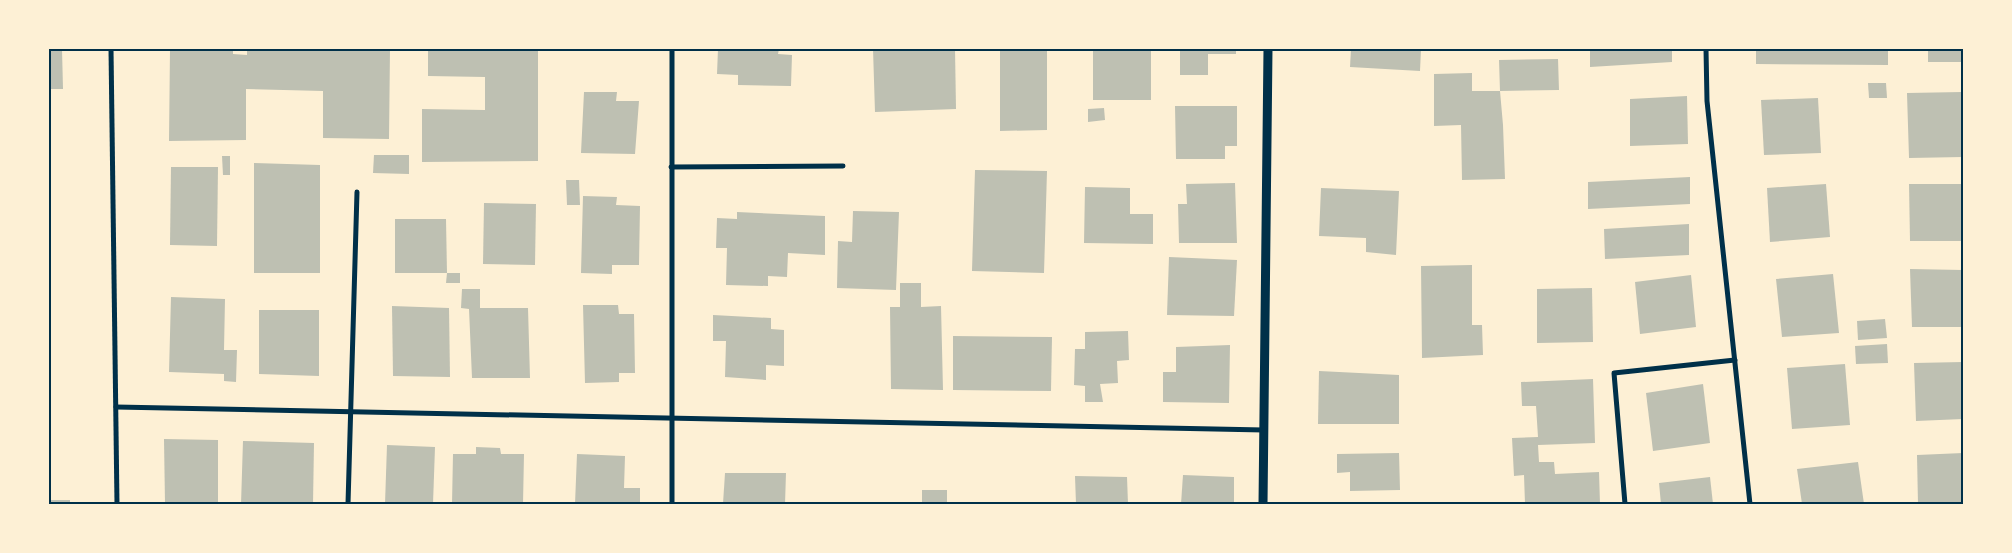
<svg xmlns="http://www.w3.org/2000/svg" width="2012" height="553" viewBox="0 0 2012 553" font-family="Helvetica,sans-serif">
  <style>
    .building { fill: #bec0b2 }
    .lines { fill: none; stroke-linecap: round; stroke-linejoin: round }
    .minor { stroke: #003049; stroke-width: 5 }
    .tertiary { stroke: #003049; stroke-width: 9 }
    .neatline { fill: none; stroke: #003049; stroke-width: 2 }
  </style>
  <rect width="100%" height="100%" fill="#fdf0d5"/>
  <!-- building -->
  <g class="building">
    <polygon points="49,49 62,49 63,89 49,89"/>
    <polygon points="170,49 233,49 233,54 247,55 247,49 390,49 389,139 323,138 323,91 246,89 246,140 169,141"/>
    <polygon points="428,49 538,49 538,161 422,162 422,109 485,110 485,77 428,76"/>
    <polygon points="718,49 779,49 778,54 792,55 791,86 738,85 738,75 717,74"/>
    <polygon points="873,49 955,49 956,109 875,112"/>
    <polygon points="1000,49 1047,49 1047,130 1000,131"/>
    <rect x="1093" y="49" width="58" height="51"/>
    <polygon points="1180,49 1236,49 1236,54 1208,54 1208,75 1180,75"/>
    <polygon points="1351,49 1421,49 1420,71 1350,67"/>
    <polygon points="1590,49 1672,49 1672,62 1590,67"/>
    <polygon points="1756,49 1888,49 1888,65 1756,64"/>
    <rect x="1928" y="49" width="35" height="13"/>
    <polygon points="1558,59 1559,90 1500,91 1499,60"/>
    <polygon points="1472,73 1472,91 1500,91 1503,125 1505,179 1462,180 1461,125 1434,126 1434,74"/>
    <polygon points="1868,83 1886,83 1887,98 1869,98"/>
    <polygon points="584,92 617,92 616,101 639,101 635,154 581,153"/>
    <polygon points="1962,92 1963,157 1909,158 1907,93"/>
    <polygon points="1687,96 1688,144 1630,146 1630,99"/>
    <polygon points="1818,98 1821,153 1764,155 1761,100"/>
    <polygon points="1175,106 1237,106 1237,146 1225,146 1225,159 1176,159"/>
    <polygon points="1104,108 1105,120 1088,122 1088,109"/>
    <polygon points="374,155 409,155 409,174 373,173"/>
    <polygon points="222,156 230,156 230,175 223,175"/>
    <polygon points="254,163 320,165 320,273 254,273"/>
    <polygon points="171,167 218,167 217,246 170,245"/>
    <polygon points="975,170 1047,171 1044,273 972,271"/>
    <polygon points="1690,177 1690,204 1588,209 1588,182"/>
    <polygon points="566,180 579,180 580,205 567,205"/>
    <polygon points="1235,183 1237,243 1179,243 1178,204 1187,204 1186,184"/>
    <polygon points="1826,184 1830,237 1770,242 1767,188"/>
    <polygon points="1909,184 1963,184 1963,241 1910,241"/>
    <polygon points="1085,187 1130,188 1130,214 1153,214 1153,244 1084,243"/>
    <polygon points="1321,188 1399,191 1396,255 1366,252 1366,238 1319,236"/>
    <polygon points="583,196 617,197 616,205 640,206 639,265 612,265 612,274 581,273"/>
    <polygon points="484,203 536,204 535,265 483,264"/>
    <polygon points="853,211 899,212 896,290 837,288 838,241 852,242"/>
    <polygon points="737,212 825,216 825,255 788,253 787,277 768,276 768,286 726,285 727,248 716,248 717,218 737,219"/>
    <polygon points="395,219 446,219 447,273 395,273"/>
    <polygon points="1689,224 1689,255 1605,259 1604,229"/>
    <polygon points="1169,257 1237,260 1234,316 1167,315"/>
    <polygon points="1472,265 1472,325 1482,325 1483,355 1422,358 1421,266"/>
    <polygon points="1910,269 1963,270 1963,327 1912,327"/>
    <polygon points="447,273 460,273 460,283 446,283"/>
    <polygon points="1833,274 1839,333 1782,337 1776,279"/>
    <polygon points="1691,275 1696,327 1640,334 1635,282"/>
    <polygon points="900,283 921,283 921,307 941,306 943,390 891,389 890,307 900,307"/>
    <polygon points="1592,288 1593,342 1537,343 1537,289"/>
    <polygon points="462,289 480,289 480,308 528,308 530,378 472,378 469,309 461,308"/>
    <polygon points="171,297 225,299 224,350 237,350 236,382 224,381 224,374 169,372"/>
    <polygon points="583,305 618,305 619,314 634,314 635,373 619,373 619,382 585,383"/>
    <polygon points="392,306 449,308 450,377 393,376"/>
    <polygon points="259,310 319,310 319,376 259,374"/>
    <polygon points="713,315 771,318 771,329 784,330 784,366 766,365 766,380 725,377 726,341 713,341"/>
    <polygon points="1885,319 1887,338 1858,340 1857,321"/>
    <polygon points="1128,331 1129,360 1117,361 1118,383 1100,384 1103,402 1085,402 1085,386 1074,385 1075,349 1085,349 1085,332"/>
    <polygon points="953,336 1052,337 1051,391 953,390"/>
    <polygon points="1887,344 1888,363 1856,364 1855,346"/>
    <polygon points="1230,345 1229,403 1163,402 1163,372 1176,372 1176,347"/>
    <polygon points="1963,362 1963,419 1916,421 1914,363"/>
    <polygon points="1845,364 1850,425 1792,429 1787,368"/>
    <polygon points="1319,371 1399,375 1399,424 1318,424"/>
    <polygon points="1593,379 1595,443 1538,445 1539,462 1554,462 1555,474 1599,472 1600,504 1525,504 1524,475 1514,476 1512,438 1538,437 1536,406 1522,406 1521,382"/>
    <polygon points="1703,384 1710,443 1653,451 1646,393"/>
    <polygon points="164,439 218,440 218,504 165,504"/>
    <polygon points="243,441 314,443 313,504 241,504"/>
    <polygon points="387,445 435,447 433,504 385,504"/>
    <polygon points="476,447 500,448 501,454 524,454 523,504 452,504 453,454 476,454"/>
    <polygon points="1399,453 1400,490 1350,491 1350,472 1337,473 1337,454"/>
    <polygon points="1963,453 1963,504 1918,504 1917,455"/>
    <polygon points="577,454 625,456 624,488 640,488 640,504 575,504"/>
    <polygon points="1858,462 1864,504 1802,504 1797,469"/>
    <polygon points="725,473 786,473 785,504 723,504"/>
    <polygon points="1183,475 1234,477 1234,504 1181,504"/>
    <polygon points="1075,476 1127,477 1128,504 1076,504"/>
    <polygon points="1710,477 1713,504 1661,504 1659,483"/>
    <rect x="922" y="490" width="25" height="14"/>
    <rect x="49" y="500" width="21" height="4"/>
  </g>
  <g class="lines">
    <!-- minor -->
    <g class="minor">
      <polyline points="111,49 117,504"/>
      <polyline points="1706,49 1707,101 1750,504"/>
      <polyline points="671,167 843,166"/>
      <polyline points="116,407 1264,430"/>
      <polyline points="348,504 357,192"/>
      <polyline points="672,504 672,49"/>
      <polyline points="1625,504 1614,373 1735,360"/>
    </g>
    <!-- tertiary -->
    <polyline class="tertiary" points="1263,504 1268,49"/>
  </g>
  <!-- border -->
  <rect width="2012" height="553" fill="none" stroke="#fdf0d5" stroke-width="100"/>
  <rect x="50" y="50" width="1912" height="453" class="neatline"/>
</svg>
